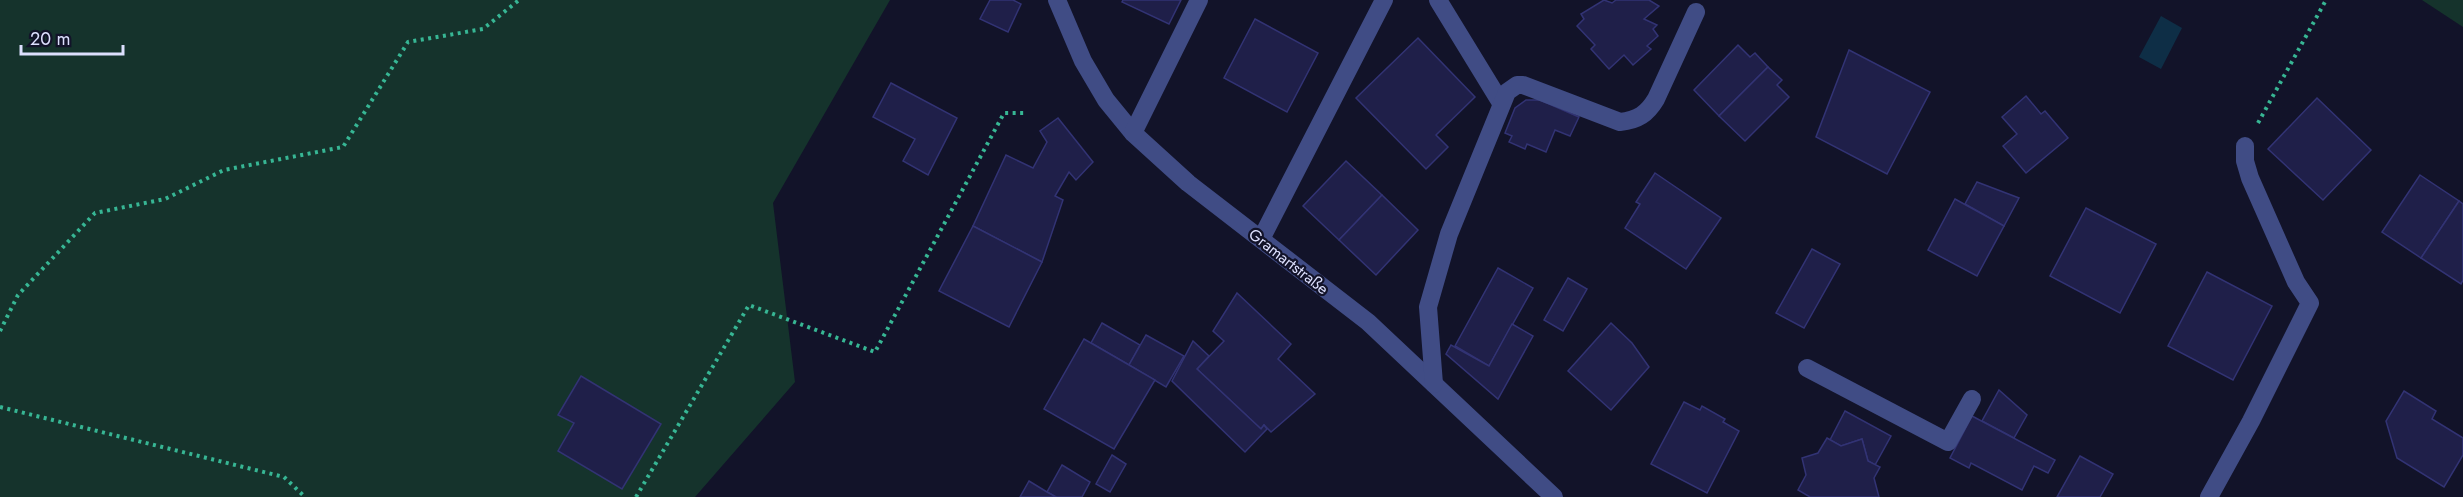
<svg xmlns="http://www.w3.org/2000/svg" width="2463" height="497" viewBox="0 0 2463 497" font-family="Jost,sans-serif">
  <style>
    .green { fill: #15332c }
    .water { fill: #0e2e46 }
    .building { fill: #1f1f49; stroke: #323374; stroke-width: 1.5 }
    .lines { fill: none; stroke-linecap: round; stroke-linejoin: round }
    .path { stroke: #37b694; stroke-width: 4; stroke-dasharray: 3 4.5; stroke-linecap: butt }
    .minor { stroke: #404c85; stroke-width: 18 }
    .labels { text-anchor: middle; stroke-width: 4.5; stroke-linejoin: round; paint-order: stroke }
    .street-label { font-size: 16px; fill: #dcdffd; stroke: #121329 }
  </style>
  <rect width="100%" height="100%" fill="#121329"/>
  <!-- green -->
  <g class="green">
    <polygon points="0,0 890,0 773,203 795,382 695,497 0,497"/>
    <polygon points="2422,0 2463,0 2463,27"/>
  </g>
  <!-- water -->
  <polygon class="water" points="2161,16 2182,28 2161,69 2139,57"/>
  <!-- building -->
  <g class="building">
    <polygon points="990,0 1013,0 1021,4 1008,32 980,19"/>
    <polygon points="1123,0 1181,0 1169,24 1122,2"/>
    <polygon points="1604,0 1612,3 1616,0 1649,0 1659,6 1644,19 1657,25 1653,29 1658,36 1647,46 1651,49 1633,65 1624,55 1609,69 1591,49 1595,45 1577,26 1584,19 1581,14"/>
    <polygon points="1255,19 1318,53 1287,112 1224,78"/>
    <polygon points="1418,38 1475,97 1436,135 1448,147 1426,169 1356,98"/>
    <polygon points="1738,45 1750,57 1755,53 1768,67 1719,116 1694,90"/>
    <polygon points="1849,50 1930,92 1887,174 1816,137"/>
    <polygon points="1768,67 1782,80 1777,85 1789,97 1745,141 1719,116"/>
    <polygon points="891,83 957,118 928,175 903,161 915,139 873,117"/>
    <polygon points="2026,96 2041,114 2045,111 2068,138 2026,173 2003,146 2017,134 2002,117"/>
    <polygon points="2317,98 2371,150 2323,200 2268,149"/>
    <polygon points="1526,100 1540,100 1579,117 1570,136 1555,130 1546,152 1527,144 1525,149 1509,142 1512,136 1505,133 1515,108"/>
    <polygon points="1058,118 1093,162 1076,180 1069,172 1055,196 1063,200 1042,262 973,226 1006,155 1033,168 1047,142 1040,131"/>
    <polygon points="1346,161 1382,195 1339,240 1303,206"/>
    <polygon points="1655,173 1721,218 1686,269 1625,228 1640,204 1636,202"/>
    <polygon points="2420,175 2459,201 2421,258 2382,232"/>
    <polygon points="1977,182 2019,198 2004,226 1965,204"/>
    <polygon points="1382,195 1418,230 1376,275 1339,240"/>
    <polygon points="1955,199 2004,226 1977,276 1928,250"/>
    <polygon points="2459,201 2463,204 2463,280 2461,284 2421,258"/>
    <polygon points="2086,208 2156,244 2120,313 2050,276"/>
    <polygon points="973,226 1042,262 1009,327 939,291"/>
    <polygon points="1812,249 1840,264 1804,328 1776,313"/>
    <polygon points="1498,268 1533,288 1489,366 1455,346"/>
    <polygon points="2207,272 2272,306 2233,380 2168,346"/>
    <polygon points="1568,278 1587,289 1563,331 1544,320"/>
    <polygon points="1237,293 1291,344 1278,359 1315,394 1271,432 1264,425 1261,429 1197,369 1224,341 1213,331"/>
    <polygon points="1102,323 1140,345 1129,365 1091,343"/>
    <polygon points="1611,323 1632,343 1649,367 1611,410 1568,371"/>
    <polygon points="1512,324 1533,336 1498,399 1446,354 1451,345 1489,366"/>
    <polygon points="1146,335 1184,356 1166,387 1129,365"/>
    <polygon points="1084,339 1155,380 1114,449 1044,409"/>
    <polygon points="1193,341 1209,356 1197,369 1261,429 1264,425 1267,429 1245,452 1172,381"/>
    <polygon points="581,376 661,424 622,489 558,451 574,423 558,415"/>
    <polygon points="1999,390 2027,415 2014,438 1982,421"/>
    <polygon points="2404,391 2436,411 2432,419 2463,438 2463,455 2444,487 2397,458 2386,421"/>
    <polygon points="1684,402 1700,410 1702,406 1725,419 1723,422 1739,431 1707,493 1651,464"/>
    <polygon points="1845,411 1891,436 1875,465 1868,461 1862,439 1841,446 1830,440"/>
    <polygon points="1972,416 2055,460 2048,473 2034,466 2022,490 1971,463 1969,468 1950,458"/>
    <polygon points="1827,438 1841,446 1862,439 1868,461 1880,467 1874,478 1879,497 1810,497 1798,490 1806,475 1802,458 1818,453"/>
    <polygon points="1112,455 1126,464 1110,492 1096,484"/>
    <polygon points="2080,456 2113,474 2100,497 2057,497"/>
    <polygon points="1062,465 1090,482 1082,497 1056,497 1047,492"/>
    <polygon points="1029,481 1047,492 1056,497 1020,497"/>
  </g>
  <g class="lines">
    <!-- path -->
    <g class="path">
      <polyline points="2258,123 2326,0"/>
      <polyline points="0,331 18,295 95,213 165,199 224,170 343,147 408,42 483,29 519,0"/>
      <polyline points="0,407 284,477 305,497"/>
      <polyline points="636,497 749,305 875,352 1004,113 1027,113"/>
    </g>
    <!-- minor -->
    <g class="minor">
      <polyline points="1057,0 1083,61 1106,100 1133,133 1188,183 1368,322 1554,497"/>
      <polyline points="1438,0 1501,103"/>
      <polyline points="1133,133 1199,0"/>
      <polyline points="1261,239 1384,0"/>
      <polyline points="1807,368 1948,442 1972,399"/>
      <path d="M1434,384l-6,-77 21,-73 58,-142 10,-7h6l97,37c18,-2 27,-8 36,-23l40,-87"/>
      <polyline points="2209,497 2251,421 2310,303 2296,282 2250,178 2245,161 2245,146"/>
    </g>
  </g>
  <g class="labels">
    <!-- street labels -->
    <g class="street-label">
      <text transform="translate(1289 261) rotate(38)" y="6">Gramartstraße</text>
    </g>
  </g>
  <!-- scale -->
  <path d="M21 45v9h102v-9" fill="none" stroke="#dcdffd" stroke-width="3"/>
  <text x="30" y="45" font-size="18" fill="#dcdffd" stroke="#121329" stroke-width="4.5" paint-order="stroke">20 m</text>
</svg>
